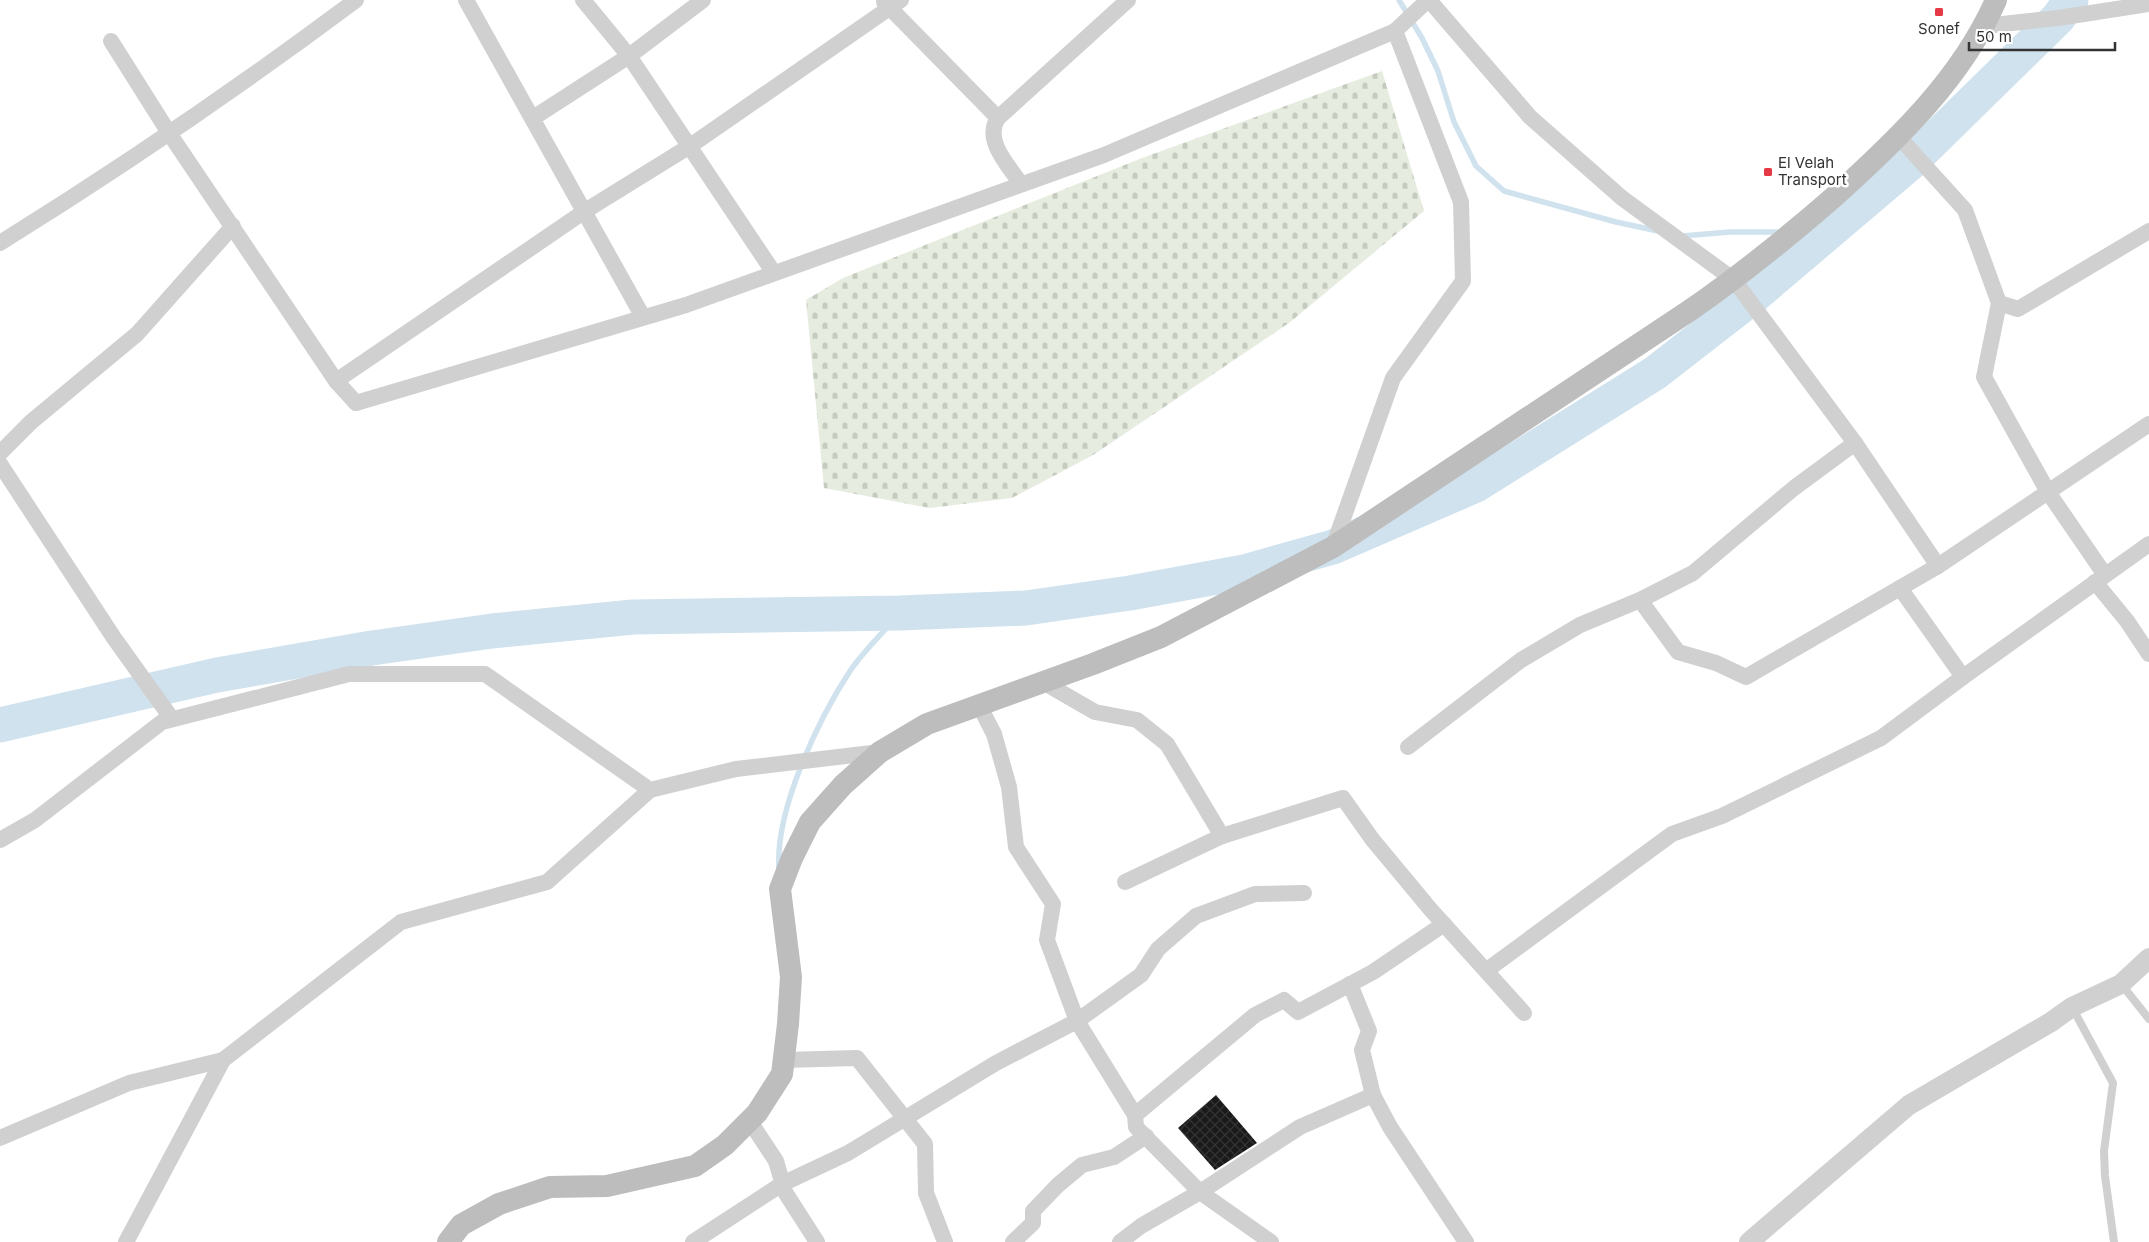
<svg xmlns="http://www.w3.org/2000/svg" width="2149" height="1242" viewBox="0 0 2149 1242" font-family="Inter,sans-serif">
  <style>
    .cemetery { fill: url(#cemetery-stones) }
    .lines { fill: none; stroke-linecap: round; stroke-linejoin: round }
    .stream { stroke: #cfe2ee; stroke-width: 5.5 }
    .river { stroke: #cfe2ee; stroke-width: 35 }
    .building { fill: url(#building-cross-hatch) }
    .service { stroke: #d0d0d0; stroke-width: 8 }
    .minor { stroke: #d0d0d0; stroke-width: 16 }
    .tertiary { stroke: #d0d0d0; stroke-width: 20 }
    .secondary { stroke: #bdbdbd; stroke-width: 22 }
    .poi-dot { fill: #e63946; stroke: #fff; stroke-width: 2 }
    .labels { text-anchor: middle; stroke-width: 5; stroke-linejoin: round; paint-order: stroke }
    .poi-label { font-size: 15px; fill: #333; stroke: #fff }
  </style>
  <defs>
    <pattern id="cemetery-stones" width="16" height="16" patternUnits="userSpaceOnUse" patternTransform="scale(1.25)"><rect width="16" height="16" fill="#e6ecdf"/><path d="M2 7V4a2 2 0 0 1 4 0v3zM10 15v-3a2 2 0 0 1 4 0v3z" fill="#c6cbc0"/></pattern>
    <pattern id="building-cross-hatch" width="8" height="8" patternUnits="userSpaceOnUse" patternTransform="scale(1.25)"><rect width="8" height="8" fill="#1a1a1a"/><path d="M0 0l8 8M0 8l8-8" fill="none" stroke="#333"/></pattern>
  </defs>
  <rect width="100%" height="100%" fill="#fff"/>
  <!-- cemetery -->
  <polygon class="cemetery" points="1382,71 1424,211 1289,323 1093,455 1012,498 930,508 824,488 806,300 843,278 1142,158"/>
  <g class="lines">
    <!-- stream -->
    <g class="stream">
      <polyline points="1399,0 1422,38 1438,71 1454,122 1476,166 1504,191 1616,222 1658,231"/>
      <polyline points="1809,229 1838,224"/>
      <polyline points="1682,236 1730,232 1782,232"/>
      <path d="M779,869c-4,-59 39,-149 71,-198 14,-21 34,-39 50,-58"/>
    </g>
    <!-- river -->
    <polyline class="river" points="0,725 217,675 372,648 492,631 633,617 900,613 1026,608 1130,593 1244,572 1333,547 1476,485 1655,373 1749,300 1908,165 2058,18 2071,0"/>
  </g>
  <!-- building -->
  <polygon class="building" points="1216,1095 1257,1143 1215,1170 1178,1128"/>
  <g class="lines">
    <!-- service -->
    <g class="service">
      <polyline points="2122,985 2149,1019"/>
      <polyline points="2073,1009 2113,1083 2104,1151 2105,1176 2114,1242"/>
    </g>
    <!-- minor -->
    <g class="minor">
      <polyline points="466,0 643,317"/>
      <polyline points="583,0 629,56 774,273"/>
      <polyline points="1429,0 1530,117 1622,198 1734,280 1855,443 1938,566"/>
      <polyline points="884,2 998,118"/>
      <polyline points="1984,26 2058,18 2149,4"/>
      <polyline points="111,41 169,133 336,381 356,403 686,305 1104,155 1395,31 1428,0"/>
      <polyline points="533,118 629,56 703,0"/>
      <polyline points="1898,136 1965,210 1999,303 1984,377 2048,492 2105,575"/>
      <path d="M1021,184c-12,-18 -38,-44 -23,-66l130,-118"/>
      <path d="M0,243c122,-76 241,-157 356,-243"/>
      <polyline points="1999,303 2018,309 2149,231"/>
      <polyline points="336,381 585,211 690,146 901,0"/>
      <polyline points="0,453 31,422 137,334 233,226"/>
      <polyline points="0,464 114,638 172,719"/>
      <polyline points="1333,547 1393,378 1463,281 1461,202 1395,31"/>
      <polyline points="2095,582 2127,621 2149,654"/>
      <polyline points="1640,600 1678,652 1716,663 1746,677 1938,566 2149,424"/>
      <polyline points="1963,677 2149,544"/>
      <polyline points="1043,682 1095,712 1137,720 1167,744 1222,836 1343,798 1372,839 1431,910 1524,1013"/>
      <polyline points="979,705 994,734 1009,787 1016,847 1053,904 1047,940 1077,1021 1135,1115 1136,1127 1200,1192 1271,1242"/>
      <polyline points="1408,747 1521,660 1580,625 1640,600 1693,573 1794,488 1855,443"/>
      <polyline points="0,840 35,820 162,722 349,674 485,674 650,790 736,769 880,752"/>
      <polyline points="1125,882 1222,836"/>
      <polyline points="1487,970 1672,834 1722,816 1881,738 1963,677 1900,588"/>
      <polyline points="1350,984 1369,1031 1362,1050 1373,1095 1390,1127 1466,1242"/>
      <polyline points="784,1060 857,1058 925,1144 926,1193 945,1242"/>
      <polyline points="1135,1115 1255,1015 1284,1000 1298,1012 1373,972 1444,924"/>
      <polyline points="749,1120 776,1161 785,1192 817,1242"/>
      <polyline points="0,1138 129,1083 223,1060"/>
      <polyline points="126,1242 223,1060 401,922 547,882 650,790"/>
      <polyline points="693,1242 782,1184 848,1153 996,1063 1077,1021 1141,975 1158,949 1196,916 1255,894 1304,893"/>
      <polyline points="1013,1242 1033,1223 1033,1211 1058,1185 1082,1165 1114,1157 1146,1136"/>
      <polyline points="1120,1242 1141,1226 1200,1192 1300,1127 1373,1095"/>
    </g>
    <!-- tertiary -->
    <polyline class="tertiary" points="1749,1242 1909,1105 2051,1022 2072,1007 2121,984 2149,958"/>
    <!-- secondary -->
    <path class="secondary" d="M448,1242l13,-17 38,-21 51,-17 57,-1 88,-20 30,-21 32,-32 25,-39 6,-50 3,-47 -11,-88 12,-31 18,-36 33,-37 37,-33 47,-28 166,-60 68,-27 172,-90 356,-236c51,-35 99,-74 146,-115 62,-56 127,-118 161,-196"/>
  </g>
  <!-- markers -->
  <g class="poi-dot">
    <rect x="1934" y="7" width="10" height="10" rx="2.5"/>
    <rect x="1763" y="167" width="10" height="10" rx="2.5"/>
  </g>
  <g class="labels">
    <!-- poi labels -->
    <g class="poi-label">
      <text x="1939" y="34">Sonef</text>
      <text x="1778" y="168" text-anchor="start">El Velah<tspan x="1778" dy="17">Transport</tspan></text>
    </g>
  </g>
  <!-- scale -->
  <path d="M1969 42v8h146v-8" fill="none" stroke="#333333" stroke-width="2.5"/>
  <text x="1976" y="42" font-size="15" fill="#333333" stroke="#ffffff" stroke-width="4" paint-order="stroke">50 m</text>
</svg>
